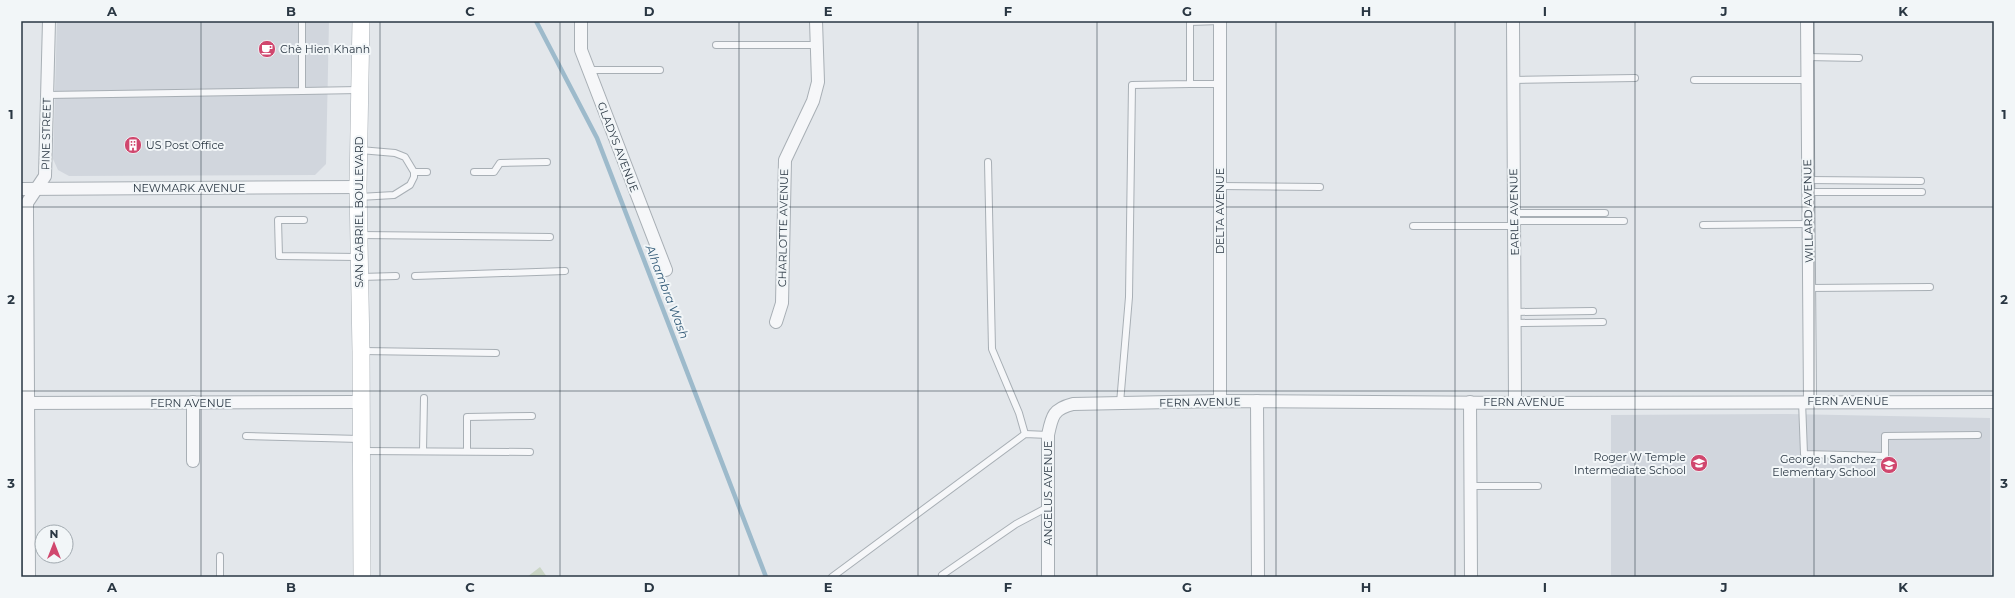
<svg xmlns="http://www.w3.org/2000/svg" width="2015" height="598" viewBox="0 0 2015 598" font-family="Montserrat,sans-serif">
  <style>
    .built { fill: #d1d6dd }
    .park { fill: #cad5c4 }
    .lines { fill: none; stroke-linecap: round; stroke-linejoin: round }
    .stream { stroke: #9dbacb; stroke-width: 4.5 }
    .service-casing { stroke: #a8afb5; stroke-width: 8 }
    .minor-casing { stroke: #a8afb5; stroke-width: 14 }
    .secondary-casing { stroke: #a8afb5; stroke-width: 18 }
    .service { stroke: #f6f7f9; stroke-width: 6 }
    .minor { stroke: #f6f7f9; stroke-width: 12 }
    .secondary { stroke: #fff; stroke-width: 17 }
    .grid { fill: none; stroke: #2a3743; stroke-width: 1; stroke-opacity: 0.55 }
    .labels { text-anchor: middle; stroke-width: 4; stroke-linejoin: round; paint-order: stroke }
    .poi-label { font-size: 11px; fill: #2a3743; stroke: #f2f6f8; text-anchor: start }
    .street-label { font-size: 11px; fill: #2a3743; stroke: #f2f6f8 }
    .water-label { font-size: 12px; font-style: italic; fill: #335b78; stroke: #f2f6f8 }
    .neatline { fill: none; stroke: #2a3743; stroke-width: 1.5 }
    .grid-label { font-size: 13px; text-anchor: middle; font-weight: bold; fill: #2a3743 }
  </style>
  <rect width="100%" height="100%" fill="#e3e7eb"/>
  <!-- built -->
  <g class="built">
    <polygon points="57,21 329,21 326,164 315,175 69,176 58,170 53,159"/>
    <polygon points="1788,414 1990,418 1991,577 1611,577 1611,415"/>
  </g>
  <!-- park -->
  <polygon class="park" points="540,567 547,577 527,577"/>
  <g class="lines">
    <!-- stream -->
    <polyline class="stream" points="536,21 597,138 766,577"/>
    <defs>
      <g id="service">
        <polyline points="1190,22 1220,21"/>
        <polyline points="716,45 817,45"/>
        <polyline points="1807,57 1859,58"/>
        <polyline points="588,70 660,70"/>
        <polyline points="1513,80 1635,78"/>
        <polyline points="1694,80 1807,80"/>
        <polyline points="1190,84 1220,84"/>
        <polyline points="302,91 359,90"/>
        <polyline points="47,95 302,91 302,21"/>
        <polyline points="988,162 992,349 1019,413 1025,434"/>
        <polyline points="414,172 427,172"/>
        <polyline points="474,172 494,172 500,163 547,162"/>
        <polyline points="1808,180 1921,181"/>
        <polyline points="1220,186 1320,187"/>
        <polyline points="1808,192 1922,192"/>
        <polyline points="359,197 394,195 410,185 414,177 414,172 405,157 395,153 360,150"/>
        <polyline points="1514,213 1605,213"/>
        <polyline points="304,220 278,220 279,256 357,257"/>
        <polyline points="1514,221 1624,221"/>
        <polyline points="1703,225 1808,224"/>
        <polyline points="1413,226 1514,226"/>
        <polyline points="360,235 550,237"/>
        <polyline points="415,276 565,271"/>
        <polyline points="361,277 396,276"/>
        <polyline points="1809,288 1930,287"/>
        <polyline points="1516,312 1593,311"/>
        <polyline points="1515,323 1603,322"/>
        <polyline points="363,351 496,353"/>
        <polyline points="1802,401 1804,454 1885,456 1885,436 1978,435"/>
        <polyline points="1120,403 1129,297 1132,85 1190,84 1190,21"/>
        <polyline points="246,436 360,439"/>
        <polyline points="362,451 530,452"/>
        <polyline points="423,451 424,398"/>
        <polyline points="467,451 467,417 532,416"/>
        <polyline points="1470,486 1538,486"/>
        <polyline points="220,556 220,577"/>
        <polyline points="942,575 1016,524 1048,507"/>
        <polyline points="832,577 1025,434 1048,435"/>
      </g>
      <g id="minor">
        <polyline points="581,21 581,50 666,270"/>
        <polyline points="1220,21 1220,401"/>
        <polyline points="1513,21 1515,403"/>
        <polyline points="1807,21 1810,401"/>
        <polyline points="21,189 358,187"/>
        <polyline points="776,322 782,303 785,160 813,101 818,82 816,21"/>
        <polyline points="1257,401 1258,577"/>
        <polyline points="193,402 193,461"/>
        <polyline points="1470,402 1471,577"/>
        <polyline points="21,403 360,402"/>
        <polyline points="29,577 27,212 27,203 45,176 49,21"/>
        <path d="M1048,577v-142c4,-19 5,-26 25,-31l147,-3 295,2 479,-1"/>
      </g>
      <polyline id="secondary" points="361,21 358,187 361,351 362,577"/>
    </defs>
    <!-- service casing -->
    <use href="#service" class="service-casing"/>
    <!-- minor casing -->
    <use href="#minor" class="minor-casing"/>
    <!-- secondary casing -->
    <use href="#secondary" class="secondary-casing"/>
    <!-- service -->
    <use href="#service" class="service"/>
    <!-- minor -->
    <use href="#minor" class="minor"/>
    <!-- secondary -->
    <use href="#secondary" class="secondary"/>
  </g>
  <!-- grid -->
  <path class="grid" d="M201,21v556M380,21v556M560,21v556M739,21v556M918,21v556M1097,21v556M1276,21v556M1455,21v556M1635,21v556M1814,21v556M21,207h1973M21,391h1973"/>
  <!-- icons -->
  <defs>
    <symbol id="cafe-disc" viewBox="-11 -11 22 22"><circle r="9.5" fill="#d0476e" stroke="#f2f6f8"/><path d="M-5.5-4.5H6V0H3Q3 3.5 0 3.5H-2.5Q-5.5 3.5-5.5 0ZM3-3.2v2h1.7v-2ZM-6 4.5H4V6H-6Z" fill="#fff"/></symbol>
    <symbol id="building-disc" viewBox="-11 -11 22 22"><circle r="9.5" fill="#d0476e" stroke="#f2f6f8"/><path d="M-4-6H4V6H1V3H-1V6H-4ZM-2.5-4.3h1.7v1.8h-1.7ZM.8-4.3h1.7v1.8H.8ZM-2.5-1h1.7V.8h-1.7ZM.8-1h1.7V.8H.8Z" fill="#fff"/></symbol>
    <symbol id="school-disc" viewBox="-11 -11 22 22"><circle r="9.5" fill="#d0476e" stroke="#f2f6f8"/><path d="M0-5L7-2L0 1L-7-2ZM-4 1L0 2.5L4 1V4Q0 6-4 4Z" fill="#fff"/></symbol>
  </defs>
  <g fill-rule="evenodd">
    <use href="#cafe-disc" x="257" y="39" width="20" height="20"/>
    <use href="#building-disc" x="123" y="135" width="20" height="20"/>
    <use href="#school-disc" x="1689" y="453" width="20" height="20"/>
    <use href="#school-disc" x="1879" y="455" width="20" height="20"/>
  </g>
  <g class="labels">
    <!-- poi labels -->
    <g class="poi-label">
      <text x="280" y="53">Chè Hien Khanh</text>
      <text x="146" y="149">US Post Office</text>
      <text x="1686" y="461" text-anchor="end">Roger W Temple<tspan x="1686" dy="13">Intermediate School</tspan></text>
      <text x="1876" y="463" text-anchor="end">George I Sanchez<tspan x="1876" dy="13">Elementary School</tspan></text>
    </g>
    <!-- street labels -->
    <g class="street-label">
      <text transform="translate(46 134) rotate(-89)" y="4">PINE STREET</text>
      <text transform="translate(618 147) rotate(69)" y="4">GLADYS AVENUE</text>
      <text x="189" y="192">NEWMARK AVENUE</text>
      <text transform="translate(1220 211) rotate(-90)" y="4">DELTA AVENUE</text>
      <text transform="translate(1808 211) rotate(-91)" y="4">WILLARD AVENUE</text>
      <text transform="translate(359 212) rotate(-90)" y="4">SAN GABRIEL BOULEVARD</text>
      <text transform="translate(1514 212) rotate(-91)" y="4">EARLE AVENUE</text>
      <text transform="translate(783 228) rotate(-89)" y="4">CHARLOTTE AVENUE</text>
      <text x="1848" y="405">FERN AVENUE</text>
      <text transform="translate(1200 402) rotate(-1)" y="4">FERN AVENUE</text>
      <text x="1524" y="406">FERN AVENUE</text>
      <text x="191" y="407">FERN AVENUE</text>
      <text transform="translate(1048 493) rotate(-90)" y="4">ANGELUS AVENUE</text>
    </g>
    <!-- water labels -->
    <g class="water-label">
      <text transform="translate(667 292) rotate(69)" y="4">Alhambra Wash</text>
    </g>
  </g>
  <!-- border -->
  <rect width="2015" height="598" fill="none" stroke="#f2f6f8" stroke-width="44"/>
  <!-- north arrow -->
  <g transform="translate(54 544)"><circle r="19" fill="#f2f6f8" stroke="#a2aab0"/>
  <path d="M0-3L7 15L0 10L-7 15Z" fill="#d0476e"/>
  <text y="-6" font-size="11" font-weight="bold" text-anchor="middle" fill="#2a3743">N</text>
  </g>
  <rect x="22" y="22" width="1971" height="554" class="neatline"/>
  <g class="grid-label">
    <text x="112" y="16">A</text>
    <text x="291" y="16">B</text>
    <text x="470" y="16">C</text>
    <text x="649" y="16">D</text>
    <text x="828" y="16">E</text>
    <text x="1008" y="16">F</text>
    <text x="1187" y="16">G</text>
    <text x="1366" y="16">H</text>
    <text x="1545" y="16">I</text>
    <text x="1724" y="16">J</text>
    <text x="1903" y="16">K</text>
    <text x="11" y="119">1</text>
    <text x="2004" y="119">1</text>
    <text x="11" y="304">2</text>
    <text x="2004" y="304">2</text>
    <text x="11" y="488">3</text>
    <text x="2004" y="488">3</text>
    <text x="112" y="592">A</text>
    <text x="291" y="592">B</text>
    <text x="470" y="592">C</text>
    <text x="649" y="592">D</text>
    <text x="828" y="592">E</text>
    <text x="1008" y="592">F</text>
    <text x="1187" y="592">G</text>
    <text x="1366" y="592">H</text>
    <text x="1545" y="592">I</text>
    <text x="1724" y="592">J</text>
    <text x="1903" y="592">K</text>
  </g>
</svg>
